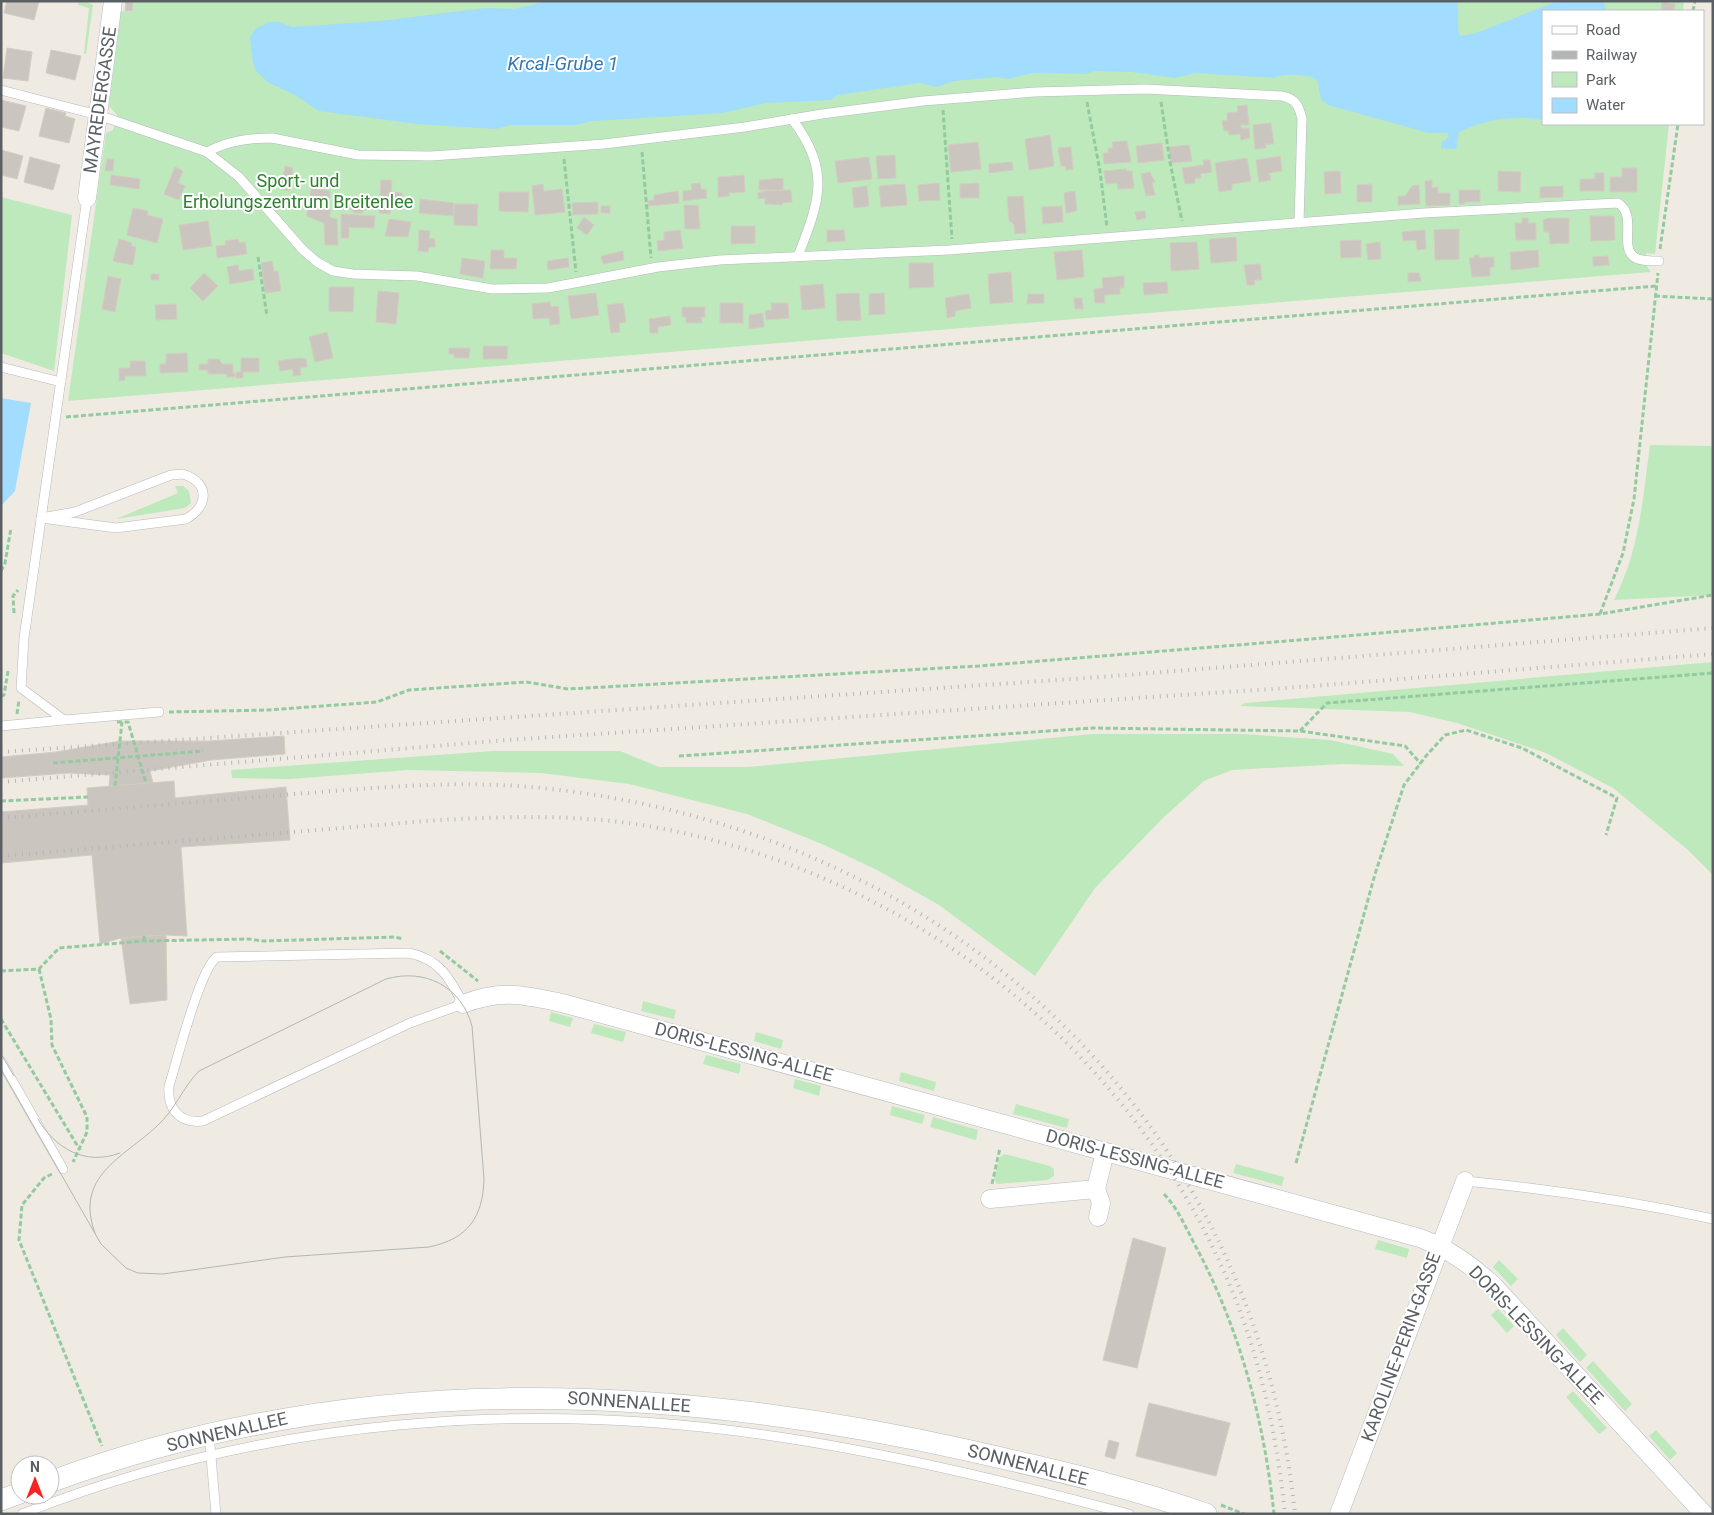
<svg xmlns="http://www.w3.org/2000/svg" width="1714" height="1515" viewBox="0 0 1714 1515" font-family="Roboto,sans-serif">
  <style>
    .green { fill: #bee9bc }
    .water { fill: #a2dcff }
    .building { fill: #cac6bf; stroke: #d4ccc0 }
    .lines { fill: none; stroke-linecap: round; stroke-linejoin: round }
    .service-casing { stroke: #b5b9be; stroke-width: 10 }
    .minor-casing { stroke: #b5b9be; stroke-width: 19 }
    .tertiary-casing { stroke: #b5b9be; stroke-width: 22 }
    .path { stroke: #94caa0; stroke-width: 3; stroke-dasharray: 5 2.5; stroke-linecap: butt }
    .service { stroke: #fff; stroke-width: 9 }
    .minor { stroke: #fff; stroke-width: 18 }
    .tertiary { stroke: #fff; stroke-width: 21 }
    .tram { stroke: #b4b5b5; stroke-width: 1 }
    .rail { stroke: #b4b5b5; stroke-width: 4; stroke-dasharray: 1 6; stroke-linecap: butt }
    .path-bridge { stroke: #94caa0; stroke-width: 3; stroke-dasharray: 5 2.5; stroke-linecap: butt }
    .labels { text-anchor: middle; stroke-width: 4; stroke-linejoin: round; paint-order: stroke }
    .street-label { font-size: 18px; fill: #5a5f64; stroke: #fff }
    .park-label { font-size: 18px; fill: #2d822c; stroke: #fff }
    .water-label { font-size: 19px; font-style: italic; fill: #3378b1; stroke: #fff }
  </style>
  <rect width="100%" height="100%" fill="#efebe2"/>
  <!-- green -->
  <g class="green">
    <polygon points="133,1 1684,1 1683,11 1543,11 1543,124 1669,124 1655,254 1646,253 1646,265 1651,272 68,401 106,133 113,130 117,115 109,106 121,11 132,12"/>
    <polygon points="79,2 87,2 93,5 86,54 84,53 89,8 78,5"/>
    <polygon points="1,197 72,215 54,371 1,353"/>
    <path d="M1650,445l63,1v149l-99,5c25,-48 29,-102 36,-155z"/>
    <polygon points="175,486 183,486 189,491 191,503 185,508 116,519 178,493"/>
    <polygon points="1713,662 1713,875 1688,850 1613,788 1546,753 1457,723 1410,712 1240,706 1245,703"/>
    <polygon points="1093,734 1242,734 1330,740 1393,754 1404,766 1343,764 1232,770 1204,781 1163,818 1095,888 1035,976 939,905 877,870 822,844 747,814 629,784 541,773 408,770 290,779 232,778 231,770 493,751 620,751 659,767 748,767"/>
    <polygon points="643,1001 676,1010 674,1019 641,1011"/>
    <polygon points="551,1012 573,1018 570,1027 549,1021"/>
    <polygon points="594,1024 626,1032 623,1042 591,1033"/>
    <polygon points="756,1032 783,1040 781,1049 754,1041"/>
    <polygon points="706,1055 741,1064 739,1074 703,1064"/>
    <polygon points="901,1072 936,1082 934,1091 899,1081"/>
    <polygon points="795,1079 821,1086 819,1096 793,1088"/>
    <polygon points="1016,1104 1069,1119 1067,1128 1013,1114"/>
    <polygon points="892,1106 925,1115 922,1124 890,1115"/>
    <polygon points="933,1117 978,1130 976,1140 930,1127"/>
    <polygon points="1005,1154 1050,1166 1054,1169 1054,1176 1048,1180 997,1184 994,1179 1000,1157"/>
    <polygon points="1236,1164 1284,1177 1282,1186 1233,1173"/>
    <polygon points="1378,1240 1409,1249 1407,1258 1375,1249"/>
    <polygon points="1499,1260 1518,1279 1511,1286 1493,1267"/>
    <polygon points="1498,1309 1514,1326 1507,1333 1491,1315"/>
    <polygon points="1563,1328 1587,1355 1580,1362 1556,1335"/>
    <polygon points="1593,1361 1632,1404 1625,1411 1586,1368"/>
    <polygon points="1573,1391 1607,1428 1599,1434 1566,1397"/>
    <polygon points="1656,1430 1677,1453 1670,1460 1649,1436"/>
  </g>
  <!-- water -->
  <g class="water">
    <path d="M548,1h909c3,12 -1,25 3,35l16,-3 82,-32h45l4,10h-64v109c-29,-5 -57,-1 -84,12l-3,17 -15,-1v-5l8,-6 -2,-4h-18l-101,-28 -7,-5 -4,-20c-8,-6 -34,-7 -43,-2l-79,-5 -20,5 -43,-6 -37,-1 -9,3 -53,-1 -26,6 -10,-2 -43,4 -16,6 -19,-4 -81,12 -7,5 -65,3 -43,10 -131,8 -17,4h-65l-14,4 -79,-5 -98,-13 -24,-16 -26,-12 -13,-12 -3,-8 -3,-25 5,-9 14,-7h9l14,5 88,-6 106,-13 29,1z"/>
    <polygon points="1,398 31,403 15,491 1,506"/>
  </g>
  <!-- building -->
  <g class="building">
    <polygon points="7,1 39,1 34,20 4,13"/>
    <polygon points="126,1 133,1 132,11 125,11"/>
    <polygon points="1662,2 1675,4 1674,11 1661,11"/>
    <polygon points="7,48 32,52 28,81 3,78"/>
    <polygon points="51,50 81,56 75,80 46,73"/>
    <polygon points="1,100 26,106 19,131 1,127"/>
    <polygon points="1247,105 1249,125 1241,125 1241,128 1249,128 1250,138 1241,140 1240,134 1229,135 1228,131 1224,131 1222,121 1227,120 1227,113 1238,112 1237,106"/>
    <polygon points="46,108 66,113 65,116 75,119 69,143 39,136"/>
    <polygon points="1271,123 1274,144 1266,144 1266,148 1255,149 1253,125"/>
    <polygon points="1050,135 1054,166 1029,170 1025,139"/>
    <polygon points="1127,141 1131,162 1104,164 1103,153 1108,153 1108,148 1113,148 1112,142"/>
    <polygon points="978,142 981,169 951,172 948,145"/>
    <polygon points="1162,143 1164,160 1138,163 1136,146"/>
    <polygon points="1189,145 1192,161 1171,163 1169,147"/>
    <polygon points="1071,147 1073,169 1066,170 1066,166 1061,166 1058,148"/>
    <polygon points="1,150 23,156 17,179 1,175"/>
    <polygon points="895,155 896,178 878,179 876,156"/>
    <polygon points="1280,156 1282,171 1269,173 1271,180 1259,182 1256,160"/>
    <polygon points="30,157 60,165 53,190 24,182"/>
    <polygon points="869,157 872,179 838,183 835,161"/>
    <polygon points="1247,158 1251,181 1232,184 1232,190 1219,192 1215,163"/>
    <polygon points="107,159 114,159 113,171 105,171"/>
    <polygon points="1203,160 1210,160 1212,172 1200,174 1201,178 1195,178 1195,183 1185,184 1182,168 1204,165"/>
    <polygon points="1012,162 1013,170 989,173 989,164"/>
    <polygon points="285,166 293,168 289,191 281,189"/>
    <polygon points="175,167 183,171 178,183 185,186 179,200 164,194"/>
    <polygon points="1622,168 1637,168 1637,192 1610,192 1610,177 1622,177"/>
    <polygon points="1126,169 1127,171 1132,171 1134,188 1118,189 1117,183 1106,184 1104,171"/>
    <polygon points="1340,171 1341,193 1325,194 1324,172"/>
    <polygon points="1498,171 1521,172 1520,192 1498,191"/>
    <polygon points="1150,172 1155,182 1152,182 1155,195 1146,196 1141,174"/>
    <polygon points="1595,173 1604,173 1604,191 1580,191 1580,179 1595,179"/>
    <polygon points="111,175 140,179 139,189 110,185"/>
    <polygon points="744,175 745,192 729,193 729,196 718,197 718,177"/>
    <polygon points="783,178 783,190 759,190 759,180"/>
    <polygon points="381,180 392,180 391,192 402,193 402,202 391,201 390,214 379,213"/>
    <polygon points="1432,180 1432,188 1438,187 1438,193 1450,193 1450,205 1426,206 1425,181"/>
    <polygon points="700,183 701,189 706,189 707,198 683,201 683,191 692,190 691,184"/>
    <polygon points="939,183 940,200 919,201 918,185"/>
    <polygon points="979,183 979,198 960,198 960,184"/>
    <polygon points="543,184 544,191 562,189 565,212 535,215 532,186"/>
    <polygon points="905,184 907,205 881,207 879,186"/>
    <polygon points="1372,184 1372,202 1357,202 1357,185"/>
    <polygon points="1419,185 1420,204 1398,205 1398,196 1405,196 1412,186"/>
    <polygon points="867,186 869,206 854,208 852,188"/>
    <polygon points="1563,186 1563,197 1540,198 1540,187"/>
    <polygon points="311,188 330,191 329,208 310,204"/>
    <polygon points="791,190 792,202 782,203 782,205 765,204 765,198 758,199 758,193 765,191"/>
    <polygon points="1459,190 1480,190 1480,202 1465,202 1464,204 1459,204"/>
    <polygon points="678,191 679,203 648,206 648,201 654,200 654,195"/>
    <polygon points="1075,191 1077,211 1066,213 1064,193"/>
    <polygon points="499,192 529,192 528,212 499,211"/>
    <polygon points="1023,196 1026,233 1015,234 1014,224 1009,221 1007,197"/>
    <polygon points="342,198 367,200 366,210 363,210 363,213 353,213 353,210 342,209"/>
    <polygon points="420,199 454,203 454,216 419,213"/>
    <polygon points="598,202 598,214 573,215 572,203"/>
    <polygon points="310,204 331,210 329,217 337,219 338,245 325,245 324,223 306,216"/>
    <polygon points="454,204 478,204 477,226 454,225"/>
    <polygon points="684,205 698,205 700,229 685,229"/>
    <rect x="601" y="206" width="9" height="7"/>
    <polygon points="1062,206 1063,222 1043,224 1042,207"/>
    <polygon points="133,208 148,211 147,215 163,219 157,243 127,235"/>
    <polygon points="1145,211 1146,218 1137,220 1135,212"/>
    <polygon points="341,214 375,216 374,228 349,227 349,238 341,238"/>
    <polygon points="1590,216 1614,216 1615,240 1591,241"/>
    <polygon points="584,217 594,225 587,235 577,228"/>
    <polygon points="1522,218 1528,218 1528,223 1536,223 1536,240 1516,240 1515,223 1522,223"/>
    <polygon points="1549,218 1569,218 1569,243 1550,244 1549,232 1544,232 1543,220"/>
    <polygon points="389,219 411,222 408,237 385,236"/>
    <polygon points="208,221 212,246 183,250 179,225"/>
    <polygon points="731,226 755,226 755,243 731,244"/>
    <polygon points="1459,229 1459,259 1435,260 1434,230"/>
    <polygon points="419,230 430,231 429,238 435,239 435,247 429,247 428,252 418,251"/>
    <polygon points="680,230 683,248 658,251 657,241 664,240 664,232"/>
    <polygon points="827,230 844,230 845,241 827,242"/>
    <polygon points="1425,230 1426,249 1417,250 1416,240 1403,241 1402,232"/>
    <polygon points="1236,237 1237,261 1211,263 1209,239"/>
    <polygon points="119,239 132,243 131,246 136,247 133,265 113,261"/>
    <polygon points="238,239 239,243 245,242 247,254 217,258 216,246 226,245 225,241"/>
    <polygon points="1361,240 1361,257 1341,258 1340,241"/>
    <polygon points="1197,242 1199,269 1171,271 1170,243"/>
    <polygon points="1380,242 1381,259 1368,260 1366,244"/>
    <polygon points="491,250 504,250 504,258 517,258 516,269 490,269"/>
    <polygon points="1082,250 1084,277 1057,280 1054,252"/>
    <polygon points="1538,250 1539,267 1511,270 1510,252"/>
    <polygon points="623,251 624,260 603,264 601,256"/>
    <polygon points="1474,255 1479,255 1479,258 1494,257 1494,267 1490,267 1490,276 1472,277 1469,258 1474,258"/>
    <polygon points="1608,256 1609,265 1593,266 1593,257"/>
    <polygon points="462,258 485,261 483,278 460,274"/>
    <polygon points="568,258 569,267 548,270 547,261"/>
    <polygon points="272,261 274,271 278,271 281,291 265,293 261,263"/>
    <polygon points="909,263 933,263 934,287 909,288"/>
    <polygon points="1260,264 1262,280 1254,280 1255,285 1247,285 1244,265"/>
    <polygon points="238,265 239,271 253,269 254,280 230,284 227,267"/>
    <polygon points="1011,272 1013,302 990,304 988,274"/>
    <polygon points="204,273 218,286 203,301 190,288"/>
    <polygon points="1408,273 1419,273 1421,281 1408,282"/>
    <rect x="151" y="274" width="8" height="6"/>
    <polygon points="108,276 121,279 115,312 102,309"/>
    <polygon points="1124,276 1124,288 1120,288 1120,294 1104,295 1105,303 1095,303 1094,289 1103,288 1102,278"/>
    <polygon points="1167,282 1168,293 1144,295 1143,283"/>
    <polygon points="823,284 825,308 802,310 800,286"/>
    <polygon points="329,287 354,287 353,312 329,311"/>
    <polygon points="378,291 399,293 396,324 376,322"/>
    <polygon points="596,293 599,315 571,319 568,296"/>
    <polygon points="859,293 861,320 837,321 836,294"/>
    <polygon points="884,293 885,314 869,315 869,294"/>
    <polygon points="969,294 971,308 955,311 955,316 947,318 945,298"/>
    <polygon points="1028,294 1044,294 1044,303 1027,304"/>
    <polygon points="1074,298 1082,298 1083,309 1075,309"/>
    <polygon points="550,302 551,307 558,306 560,324 550,325 549,318 533,319 532,304"/>
    <polygon points="623,303 626,322 619,323 620,332 611,333 607,305"/>
    <rect x="720" y="303" width="23" height="20"/>
    <polygon points="771,303 788,303 789,318 766,320 765,311 772,310"/>
    <polygon points="176,304 177,319 156,320 155,305"/>
    <polygon points="682,307 705,307 705,317 701,317 702,323 686,323 686,317 682,317"/>
    <polygon points="763,313 764,327 749,329 749,315"/>
    <polygon points="670,316 671,325 658,327 658,333 650,333 649,319"/>
    <polygon points="327,332 333,358 315,362 309,337"/>
    <polygon points="483,346 508,346 507,359 483,359"/>
    <polygon points="449,348 470,348 469,358 455,358 454,354 449,354"/>
    <polygon points="187,353 188,372 160,373 160,364 166,364 166,354"/>
    <polygon points="241,358 259,358 259,372 243,372 243,378 236,378 236,372 241,372"/>
    <polygon points="299,358 306,359 307,367 300,368 301,375 293,376 293,369 280,371 278,361"/>
    <polygon points="208,359 219,359 222,364 233,364 233,373 235,373 235,377 227,377 227,374 208,374 208,370 199,370 199,364 208,364"/>
    <polygon points="130,361 145,361 146,376 125,376 125,380 119,381 119,368 130,368"/>
    <polygon points="284,736 285,754 211,760 150,771 153,783 109,786 110,775 69,773 1,778 1,757 56,752 120,741 209,741"/>
    <polygon points="174,781 175,798 286,787 290,840 181,847 187,936 166,935 121,938 100,944 92,855 1,863 1,812 88,805 87,788"/>
    <polygon points="166,935 167,1000 130,1004 121,938"/>
    <polygon points="1133,1238 1166,1248 1137,1368 1103,1360"/>
    <polygon points="1149,1403 1230,1423 1216,1476 1136,1456"/>
    <polygon points="1109,1440 1119,1443 1115,1459 1105,1456"/>
  </g>
  <g class="lines">
    <defs>
      <g id="service">
        <path d="M1,90l97,25 109,37 32,25 64,73 14,12 16,9 20,3 64,2 75,13 56,-1 110,-21 62,-7 229,-10 475,-37 194,-10c21,13 -2,48 20,56 6,2 15,2 21,2"/>
        <path d="M792,119c39,52 28,81 6,137"/>
        <path d="M207,152c21,-11 41,-14 65,-14l86,17 73,1 173,-12 141,-17 77,-13 101,-13 112,-9 110,-3 137,7c14,3 17,10 20,23l-3,104"/>
        <polyline points="1,367 61,382"/>
        <path d="M183,474c27,9 26,32 3,45l-70,9 -75,-10 34,-6 96,-37z"/>
        <polyline points="64,720 159,712"/>
        <polyline points="1,726 64,720 21,688 24,638 87,198"/>
        <path d="M409,953c30,6 41,25 54,51l-53,19 -207,98c-24,3 -36,-13 -34,-35 8,-25 31,-118 48,-129z"/>
        <polyline points="1,1061 63,1169"/>
        <path d="M1465,1181c83,8 166,20 248,38"/>
        <polyline points="209,1434 216,1514"/>
        <path d="M22,1514c242,-96 508,-116 764,-76 116,18 230,46 343,76"/>
      </g>
      <g id="minor">
        <polyline points="87,198 113,1"/>
        <path d="M463,1004c38,-15 61,-9 99,-1l858,235c29,11 51,27 74,48l210,228"/>
        <polyline points="990,1199 1096,1189"/>
        <polyline points="1098,1217 1101,1203 1096,1189 1105,1152"/>
        <polyline points="1339,1514 1465,1181"/>
      </g>
      <g id="tertiary">
        <path d="M50,1482c302,-112 611,-100 921,-31 79,18 159,36 235,63"/>
        <polyline points="1,1500 20,1493"/>
      </g>
    </defs>
    <!-- service casing -->
    <use href="#service" class="service-casing"/>
    <!-- minor casing -->
    <use href="#minor" class="minor-casing"/>
    <!-- tertiary casing -->
    <use href="#tertiary" class="tertiary-casing"/>
    <!-- path -->
    <g class="path">
      <polyline points="1693,11 1695,1"/>
      <polyline points="1087,102 1100,171 1107,227"/>
      <polyline points="1161,102 1170,162 1182,221"/>
      <polyline points="943,110 952,239"/>
      <polyline points="642,152 651,258"/>
      <polyline points="564,159 576,272"/>
      <polyline points="1660,249 1678,124"/>
      <polyline points="258,257 267,316"/>
      <polyline points="1655,296 1713,299"/>
      <polyline points="66,417 1656,286"/>
      <polyline points="1,571 5,563 11,528"/>
      <polyline points="14,613 13,596 18,590"/>
      <polyline points="1600,614 1623,553 1634,499 1658,273"/>
      <polyline points="1,696 4,695 8,671"/>
      <polyline points="169,712 268,710 377,702 409,690 526,682 568,689 979,666 1311,639 1600,614 1713,595"/>
      <polyline points="17,714 19,700"/>
      <polyline points="1300,731 1327,703 1713,673"/>
      <polyline points="679,756 1093,728 1300,731 1405,746 1421,764"/>
      <polyline points="53,763 203,751"/>
      <polyline points="1,801 88,797"/>
      <polyline points="144,936 144,941"/>
      <polyline points="440,951 478,981"/>
      <polyline points="39,969 51,1019 52,1045 87,1117 87,1132 73,1162"/>
      <polyline points="1,971 39,969 59,948 144,941 249,939 263,941 395,937 403,939"/>
      <polyline points="1,1019 80,1150"/>
      <polyline points="1296,1163 1375,874 1404,785 1426,756 1445,735 1466,730 1522,748 1617,798 1606,835"/>
      <polyline points="52,1174 44,1178 22,1205 19,1240 102,1446"/>
      <polyline points="992,1184 1000,1148"/>
      <path d="M1164,1194c14,15 21,32 31,51 45,84 69,175 79,269"/>
      <polyline points="1221,1505 1244,1514"/>
    </g>
    <!-- service -->
    <use href="#service" class="service"/>
    <!-- minor -->
    <use href="#minor" class="minor"/>
    <!-- tertiary -->
    <use href="#tertiary" class="tertiary"/>
    <!-- tram -->
    <g class="tram">
      <polyline points="1,1054 14,1076"/>
      <path d="M1,1069l100,175 25,24 12,5 25,1 122,-17 144,-10c39,-8 54,-30 55,-68l-12,-153c-11,-40 -47,-58 -86,-47l-187,92c-16,16 -24,39 -42,55 -34,32 -83,50 -62,107"/>
      <path d="M38,1119c17,30 48,47 82,34"/>
    </g>
    <!-- rail -->
    <g class="rail">
      <polyline points="1,752 1101,677 1713,628"/>
      <polyline points="1,782 507,740 1301,687 1713,654"/>
      <path d="M1,818c98,-8 196,-16 294,-24 79,-6 158,-14 236,-7 402,36 722,318 764,727"/>
      <path d="M1,856l438,-36c73,-4 147,-6 220,8 262,49 487,232 581,483 24,65 38,134 45,203"/>
    </g>
    <!-- path-bridge -->
    <g class="path-bridge">
      <polyline points="117,722 128,722 146,783"/>
      <polyline points="115,786 122,722"/>
    </g>
  </g>
  <g class="labels">
    <!-- street labels -->
    <g class="street-label">
      <text transform="translate(100 100) rotate(-82)" y="6">MAYREDERGASSE</text>
      <text transform="translate(744 1052) rotate(15)" y="6">DORIS-LESSING-ALLEE</text>
      <text transform="translate(1135 1159) rotate(15)" y="6">DORIS-LESSING-ALLEE</text>
      <text transform="translate(1536 1335) rotate(46)" y="6">DORIS-LESSING-ALLEE</text>
      <text transform="translate(1401 1347) rotate(-70)" y="6">KAROLINE-PERIN-GASSE</text>
      <text transform="translate(629 1402) rotate(4)" y="6">SONNENALLEE</text>
      <text transform="translate(227 1432) rotate(-13)" y="6">SONNENALLEE</text>
      <text transform="translate(1028 1465) rotate(14)" y="6">SONNENALLEE</text>
    </g>
    <!-- park labels -->
    <g class="park-label">
      <text x="298" y="187">Sport- und<tspan x="298" dy="21">Erholungszentrum Breitenlee</tspan></text>
    </g>
    <!-- water labels -->
    <g class="water-label">
      <text x="563" y="70">Krcal-Grube 1</text>
    </g>
  </g>
  <!-- border -->
  <rect width="1714" height="1515" fill="none" stroke="#5a5f64" stroke-width="5"/>
  <!-- legend -->
  <rect x="1542" y="10" width="162" height="115" fill="#ffffff" stroke="#bdbfc1"/>
  <rect x="1552" y="26" width="25" height="8" fill="#ffffff" stroke="#bdbfc1"/>
  <text x="1586" y="35" font-size="15" fill="#5a5f64">Road</text>
  <rect x="1552" y="51" width="25" height="8" fill="#b4b5b5" stroke="#bdbfc1"/>
  <text x="1586" y="60" font-size="15" fill="#5a5f64">Railway</text>
  <rect x="1552" y="72" width="25" height="15" fill="#bee9bc" stroke="#bdbfc1"/>
  <text x="1586" y="85" font-size="15" fill="#5a5f64">Park</text>
  <rect x="1552" y="98" width="25" height="15" fill="#a2dcff" stroke="#bdbfc1"/>
  <text x="1586" y="110" font-size="15" fill="#5a5f64">Water</text>
  <!-- north arrow -->
  <g transform="translate(35 1480)"><circle r="24" fill="#ffffff" stroke="#bdbfc1"/>
  <path d="M0-4L9 19L0 12L-9 19Z" fill="#f9221e"/>
  <text y="-8" font-size="14" font-weight="bold" text-anchor="middle" fill="#5a5f64">N</text>
  </g>
</svg>
